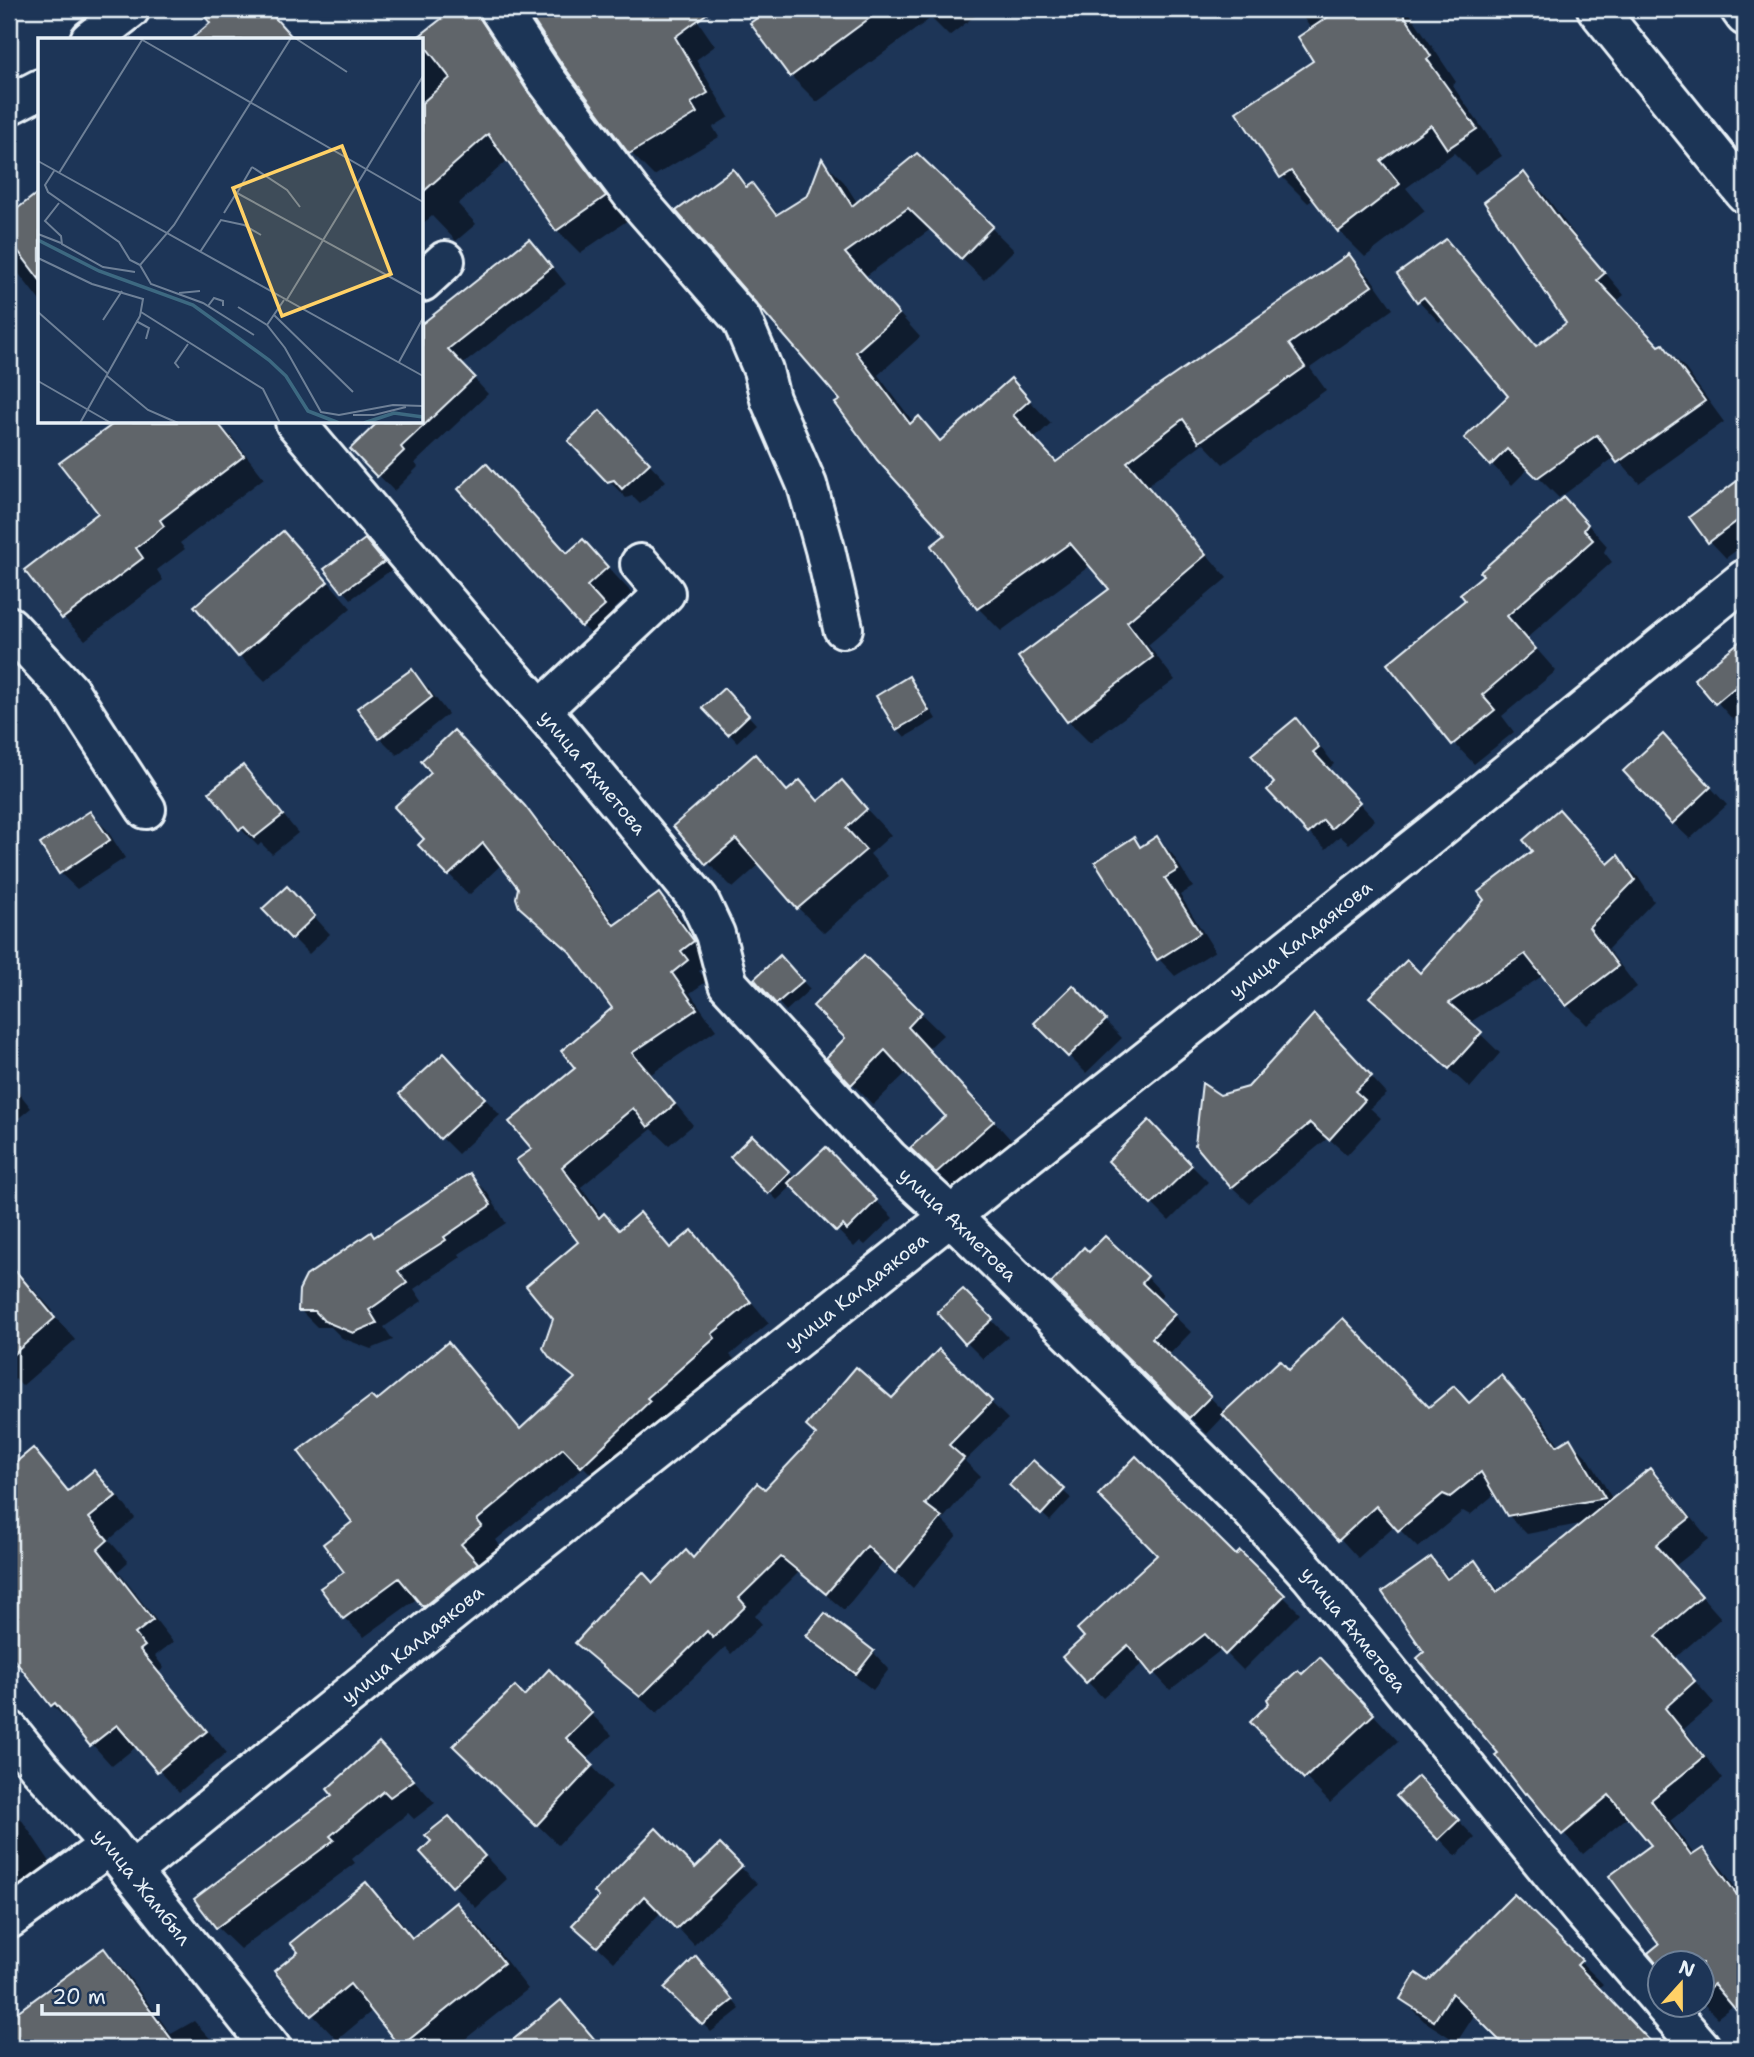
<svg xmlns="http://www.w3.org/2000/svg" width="1754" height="2057" viewBox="0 0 1754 2057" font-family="'Shantell Sans',sans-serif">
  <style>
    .shadow { fill: #0007 }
    .building { fill: #61656b; stroke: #e8f1f8; stroke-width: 2 }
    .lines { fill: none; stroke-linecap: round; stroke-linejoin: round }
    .minor-casing { stroke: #e8f1f8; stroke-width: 44 }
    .major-casing { stroke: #e8f1f8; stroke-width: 44 }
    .minor { stroke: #1d3557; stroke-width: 38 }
    .major { stroke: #1d3557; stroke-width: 38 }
    .labels { text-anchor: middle; stroke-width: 7; stroke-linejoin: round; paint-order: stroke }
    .street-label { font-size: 19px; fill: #e8f1f8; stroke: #1d3557 }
    .inset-river { fill: none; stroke: #3d6981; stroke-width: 3.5 }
    .inset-road { fill: none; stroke: #6e8097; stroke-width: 2 }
    .view { fill: #ffd166; fill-opacity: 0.15; stroke: #ffd166; stroke-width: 3.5 }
    .inset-edge { fill: none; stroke: #e8f1f8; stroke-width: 3.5 }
  </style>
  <rect width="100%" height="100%" fill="#1d3557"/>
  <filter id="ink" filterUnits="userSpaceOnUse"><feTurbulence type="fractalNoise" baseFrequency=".0143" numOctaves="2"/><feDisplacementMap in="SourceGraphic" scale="14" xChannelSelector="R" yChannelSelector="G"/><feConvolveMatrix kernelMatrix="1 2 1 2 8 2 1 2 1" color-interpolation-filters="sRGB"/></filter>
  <g filter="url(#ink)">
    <!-- shadow -->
    <g class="shadow">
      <polygon points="201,9 277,9 272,13 295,40 192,40 213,24"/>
      <polygon points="457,9 473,9 490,25 549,115 628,220 580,253 557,230 508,160 458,204 476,224 456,241 432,216 422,225 422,40 417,40"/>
      <polygon points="548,9 714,9 698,21 715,46 696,60 729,117 713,127 719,137 654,176 631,153 608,123 624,111"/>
      <polygon points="767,9 984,9 949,36 931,18 817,102 791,76"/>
      <polygon points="1297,9 1407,9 1456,82 1452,85 1502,156 1475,174 1454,153 1406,188 1425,211 1365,257 1339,231 1314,199 1308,203 1282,177 1238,113 1316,61 1312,30"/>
      <polygon points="917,155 1014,250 984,280 931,229 866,276 920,337 878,375 914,423 919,419 942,441 1011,381 1051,423 1034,439 1057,464 1349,256 1371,278 1393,309 1310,368 1326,390 1223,464 1203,443 1148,485 1227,578 1148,645 1175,680 1090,743 1068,721 1112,589 1091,565 1001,631 978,608 933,546 947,536 843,400 733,171 749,187 752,185 779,215 809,196 823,161 844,182 858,204"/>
      <polygon points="1524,174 1545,195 1583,246 1624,295 1616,302 1660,348 1663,346 1684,367 1724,422 1639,483 1615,457 1559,498 1529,468 1512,485 1466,438 1510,396 1444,318 1439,322 1419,301 1399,274 1446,241 1467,262 1538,347 1569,323"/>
      <polygon points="34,198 40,205 40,301 9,261 9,218"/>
      <polygon points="529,241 544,256 566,284 462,365 488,394 415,463 418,467 394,491 353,449 381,422 422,422 422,326"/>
      <polygon points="119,422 217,422 231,436 264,478 180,543 185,549 157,570 163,580 85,640 64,618 26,570 100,513 62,463"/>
      <polygon points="616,429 666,481 640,504 632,496 626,498 570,441"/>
      <polygon points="486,466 568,554 583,541 632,593 611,612 629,632 608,651 582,625"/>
      <polygon points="1745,477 1745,544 1726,558 1710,541 1691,517"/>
      <polygon points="1584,520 1607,546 1604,552 1612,562 1527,638 1556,671 1502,716 1514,732 1474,764 1454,743 1467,601"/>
      <polygon points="283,533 308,558 351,608 265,681 240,656 197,606"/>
      <polygon points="373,549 391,570 351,599 327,570"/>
      <polygon points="1745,637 1745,710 1733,720 1697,679"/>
      <polygon points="412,671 428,688 448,714 397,755 380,738"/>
      <polygon points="909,679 916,686 936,719 905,737 898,729 878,697"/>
      <polygon points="732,698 756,724 737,742 705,708"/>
      <polygon points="1296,720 1313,737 1334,764 1328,769 1375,820 1349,844 1340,836 1326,849 1309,833 1276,783"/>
      <polygon points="473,753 545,829 617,925 659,895 679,915 712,962 699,971 707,981 690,993 716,1030 651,1074 693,1125 669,1145 652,1129 581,1187 602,1217 620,1232 640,1214 672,1249 691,1233 711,1253 769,1323 730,1355 734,1359 666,1419 602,1486 584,1467 496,1540 501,1547 480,1564 497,1584 444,1626 418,1598 364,1637 344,1618 346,1572 376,1403 448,1344 468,1364 522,1430 575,1380 551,1357 581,1242 535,1150 578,1068 615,1008 502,864 469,895 421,845"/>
      <polygon points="1679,753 1727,805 1690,839 1673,823"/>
      <polygon points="755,757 788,792 800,782 820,802 842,783 891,835 870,854 889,876 824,933 798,908 760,864 733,888 708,863"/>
      <polygon points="243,768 259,785 298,833 272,854 261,843 258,846 241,829"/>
      <polygon points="90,813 107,830 125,858 77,889 60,873"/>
      <polygon points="1579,831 1609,866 1618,857 1638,877 1654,901 1608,949 1637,987 1587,1025 1567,1005 1544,975 1469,1023 1500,1053 1470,1088 1391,1017 1420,975"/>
      <polygon points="1157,838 1173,855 1193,887 1180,895 1215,951 1175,976 1159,959 1098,862 1134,840 1142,848"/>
      <polygon points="304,905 330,934 309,954 292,937"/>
      <polygon points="864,958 943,1035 928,1049 1014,1143 959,1193 934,1170 947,1117 907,1072 873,1105 828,1058 848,1038"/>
      <polygon points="788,966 810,989 786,1011 757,979"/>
      <polygon points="1073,988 1122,1038 1086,1073 1036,1023"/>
      <polygon points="1330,1032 1387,1094 1370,1108 1381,1118 1347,1155 1328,1138 1249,1203 1232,1187 1219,1096 1249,1088"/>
      <polygon points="461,1072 500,1115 458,1154 442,1138"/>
      <polygon points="9,1080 31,1108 9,1126"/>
      <polygon points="1149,1123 1208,1182 1169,1221 1110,1161"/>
      <polygon points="752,1137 795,1179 826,1149 893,1218 865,1245 860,1241 854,1247 793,1185 777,1200 733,1157"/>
      <polygon points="470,1176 487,1192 506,1223 459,1254 461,1257 414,1289 422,1301 384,1327 393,1340 371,1349 342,1338 331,1327 317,1327 300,1310 375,1239"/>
      <polygon points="1089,1255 1147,1277 1163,1294 1158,1300 1191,1332 1168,1356 1226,1413 1289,1372 1429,1409 1470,1404 1501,1378 1543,1421 1560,1446 1570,1440 1589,1459 1613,1500 1650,1470 1670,1491 1709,1539 1675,1566 1721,1618 1675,1658 1714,1703 1684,1729 1723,1779 1670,1821 1695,1856 1703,1850 1723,1870 1745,1901 1745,2018 1734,2005 1717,2018 1702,2002 1702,1962 1662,1944 1654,1845 1629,1816 1583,1854 1527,1793 1497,1756 1500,1753 1426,1652 1431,1559 1451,1579 1474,1562 1501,1592 1585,1523 1527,1534 1508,1515 1496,1493 1470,1515 1463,1511 1418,1548 1395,1525 1358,1558 1226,1414 1207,1434 1053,1283"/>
      <polygon points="9,1262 53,1311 52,1313 75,1340 22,1386 15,1379 9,1384"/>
      <polygon points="963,1291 1008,1337 983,1359 967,1343"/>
      <polygon points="939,1351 1008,1419 965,1461 980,1476 942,1520 957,1535 913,1588 884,1561 844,1610 799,1572 755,1616 762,1624 731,1654 725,1647 657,1713 594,1659 577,1643 653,1585 694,1560 765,1491 892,1401"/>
      <polygon points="32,1451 70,1492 94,1472 115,1493 135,1518 109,1540 128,1562 118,1571 173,1642 155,1656 164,1668 159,1672 227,1753 179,1792 137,1746 112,1766 75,1725 73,1726 52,1705 9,1650 11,1646 9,1643 9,1470"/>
      <polygon points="1063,1491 1071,1498 1050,1521 1020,1493"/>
      <polygon points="1240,1553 1300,1613 1243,1670 1222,1649 1170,1690 1144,1662 1103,1698 1064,1657 1236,1557"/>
      <polygon points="809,1636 873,1652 889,1669 873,1690 825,1653"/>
      <polygon points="550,1672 612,1735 586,1760 612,1787 558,1845 456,1746 524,1698"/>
      <polygon points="1302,1677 1345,1684 1398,1741 1330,1803 1305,1777"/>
      <polygon points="402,1767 435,1803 414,1819 408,1813 352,1859 355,1863 240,1949 217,1927 335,1796"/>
      <polygon points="1435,1795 1475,1838 1456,1856 1399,1796"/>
      <polygon points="9,1804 15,1810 59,1875 9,1908"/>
      <polygon points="434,1841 471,1841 507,1879 476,1908 422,1852"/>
      <polygon points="720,1846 757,1884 694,1945 662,1911 614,1962 575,1925 695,1870"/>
      <polygon points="366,1885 392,1910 414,1938 456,1904 481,1929 528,1989 454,2048 404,2048 373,2010 337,2040 312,2014 300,1953"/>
      <polygon points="1514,1896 1603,1984 1598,1989 1656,2048 1509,2048 1475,2014 1457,2042 1424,2021 1402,1999 1428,1983"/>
      <polygon points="104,1950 126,1973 171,2034 194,2021 219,2048 19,2048 9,2034 9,2021"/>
      <polygon points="704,1966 740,2009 711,2032 667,1988"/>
      <polygon points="561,2002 603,2048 506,2048"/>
    </g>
    <!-- building -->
    <g class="building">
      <polygon points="199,9 267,9 295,40 190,40 210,23"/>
      <polygon points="454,9 474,9 526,89 606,196 556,231 488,134 422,193 422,103 450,78 418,37"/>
      <polygon points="529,9 713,9 675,37 708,93 691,103 697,113 629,154 562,64 527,11"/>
      <polygon points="770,9 882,9 790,77 750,23"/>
      <polygon points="1340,9 1400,9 1431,56 1427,59 1477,129 1447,149 1431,125 1381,161 1400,184 1338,232 1291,171 1280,178 1236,112 1313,61 1298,37"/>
      <polygon points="917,153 993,226 961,259 908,208 845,253 899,314 856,352 910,424 919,416 940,441 1011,378 1030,400 1013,415 1056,462 1145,395 1349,254 1372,286 1289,344 1305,367 1199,442 1183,419 1127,462 1206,555 1127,622 1153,657 1067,722 1018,657 1109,589 1070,543 977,609 931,546 945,535 877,460 835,403 840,400 676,211 733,169 746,187 752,183 776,215 808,195 822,158 852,206"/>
      <polygon points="1524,172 1562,223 1605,273 1597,280 1659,346 1663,344 1705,401 1617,463 1597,435 1537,478 1507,449 1490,466 1464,438 1508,396 1424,297 1417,302 1397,274 1446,239 1536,346 1566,323 1484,202"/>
      <polygon points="40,191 40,280 9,239 9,215"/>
      <polygon points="529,239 552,267 448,349 475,377 401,447 404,451 377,477 350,449 378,422 422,422 422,321 423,323"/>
      <polygon points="600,410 650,463 622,489 614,480 607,482 568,441"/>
      <polygon points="116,422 217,422 244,456 160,520 164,526 136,548 143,558 62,619 24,570 98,513 59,463"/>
      <polygon points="486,463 567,553 583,539 608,567 587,586 605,606 581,627 458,489"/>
      <polygon points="1745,475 1745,515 1708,543 1689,517"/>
      <polygon points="1564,497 1588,524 1584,530 1593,540 1507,616 1536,649 1482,695 1495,710 1452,745 1387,664 1465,600 1460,594 1483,575 1480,572"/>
      <polygon points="283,531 328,582 238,657 194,606"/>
      <polygon points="365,539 384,562 342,592 324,569"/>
      <polygon points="1745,637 1745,679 1715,704 1694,679"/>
      <polygon points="412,669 432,697 379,739 357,708"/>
      <polygon points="909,676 929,711 896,730 876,696"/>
      <polygon points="724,688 749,715 728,735 702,708"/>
      <polygon points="1296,718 1319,747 1313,752 1360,802 1331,829 1323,820 1308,834 1267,790 1274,783 1251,755"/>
      <polygon points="454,730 525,806 614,925 659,893 694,941 681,951 688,960 672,973 697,1009 632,1053 675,1104 648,1127 633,1108 562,1167 599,1218 604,1213 619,1230 640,1212 670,1248 692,1230 751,1302 712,1334 715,1338 647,1398 650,1401 581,1467 563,1448 477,1520 482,1526 461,1544 478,1563 423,1607 399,1578 343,1619 320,1588 344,1572 323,1544 352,1522 298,1451 371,1396 376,1401 448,1342 520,1429 575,1378 550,1358 543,1348 553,1319 526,1286 578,1242 516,1160 532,1149 509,1122 575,1068 561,1051 612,1008 569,951 519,907 516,898 518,888 483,843 448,876 418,845 424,839 394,807 431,773 421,761"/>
      <polygon points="1663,734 1711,787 1672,824 1623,771"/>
      <polygon points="755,754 787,791 800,780 818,801 842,780 867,809 846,828 866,850 797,909 736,839 706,865 673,826"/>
      <polygon points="243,765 283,815 254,838 244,827 239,830 209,792"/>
      <polygon points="1559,809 1608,864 1618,855 1635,880 1589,927 1618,966 1566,1006 1525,954 1449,1003 1482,1032 1449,1069 1369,997 1407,960 1420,973 1484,900 1478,892 1532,851 1523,840"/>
      <polygon points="90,811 110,840 59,874 40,844"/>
      <polygon points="1157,836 1178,870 1165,878 1200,933 1157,960 1095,862 1134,837 1140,847"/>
      <polygon points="287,886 315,916 291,939 262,909"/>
      <polygon points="780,955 803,981 776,1004 754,979"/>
      <polygon points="864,955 922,1012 908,1027 994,1121 936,1173 910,1148 945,1116 885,1050 851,1085 826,1058 845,1038 813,1006"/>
      <polygon points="1073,985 1106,1020 1068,1057 1034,1023"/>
      <polygon points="1314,1014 1372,1076 1355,1091 1365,1100 1329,1140 1310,1123 1231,1188 1195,1145 1202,1083 1220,1095 1248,1087"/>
      <polygon points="444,1053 485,1098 440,1139 399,1094"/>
      <polygon points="1149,1120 1192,1165 1151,1205 1108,1161"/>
      <polygon points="752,1135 790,1172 768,1194 730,1157"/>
      <polygon points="826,1147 877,1200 847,1230 843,1225 836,1232 788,1183"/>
      <polygon points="470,1173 491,1205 444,1237 446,1240 398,1271 407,1283 369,1310 377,1323 353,1333 324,1321 315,1311 298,1311 299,1290 306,1276 371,1232 374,1237"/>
      <polygon points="1105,1236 1148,1276 1142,1283 1175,1314 1152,1338 1211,1396 1189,1418 1051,1283 1084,1247 1089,1252"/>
      <polygon points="9,1263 55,1318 9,1358"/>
      <polygon points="963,1289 993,1319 965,1344 937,1312"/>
      <polygon points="1343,1318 1429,1407 1454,1386 1469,1403 1501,1375 1522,1400 1524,1400 1557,1446 1570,1438 1605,1498 1507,1516 1481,1472 1450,1497 1443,1494 1398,1531 1376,1506 1338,1541 1222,1414 1280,1360 1289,1370"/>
      <polygon points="939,1349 992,1401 949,1445 964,1458 925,1504 942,1517 895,1573 867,1546 826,1594 781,1557 739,1598 746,1606 713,1638 707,1631 640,1697 575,1643 605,1610 643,1572 653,1583 686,1550 693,1558 757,1483 765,1489 816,1435 806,1426 856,1367 892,1398"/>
      <polygon points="33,1448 68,1491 94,1470 116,1496 89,1518 108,1540 98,1549 153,1620 135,1634 145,1646 140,1650 207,1731 157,1772 117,1725 90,1746 55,1703 51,1706 9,1653 9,1468"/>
      <polygon points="1136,1456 1236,1555 1240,1551 1285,1595 1225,1655 1205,1634 1152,1675 1128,1645 1086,1683 1062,1657 1084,1637 1077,1629 1157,1555 1098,1495"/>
      <polygon points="1033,1460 1065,1489 1041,1515 1009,1485"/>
      <polygon points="1650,1468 1690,1518 1656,1545 1702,1596 1656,1636 1695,1681 1665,1708 1704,1757 1651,1800 1691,1856 1703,1848 1745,1906 1745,2021 1714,1984 1702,1994 1702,1963 1656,1963 1648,1953 1659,1944 1609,1876 1651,1845 1609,1795 1562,1835 1527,1793 1525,1794 1495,1755 1498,1753 1417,1658 1424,1652 1382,1592 1431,1557 1447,1579 1475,1560 1497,1592"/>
      <polygon points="825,1613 874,1651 856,1674 806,1636"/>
      <polygon points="1320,1657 1374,1714 1304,1779 1250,1722 1269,1703 1267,1699 1298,1670 1302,1674"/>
      <polygon points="549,1669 592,1713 566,1738 593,1765 536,1826 453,1746 515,1686 524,1696"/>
      <polygon points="379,1742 414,1780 390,1797 384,1791 330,1836 334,1840 216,1928 194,1899 332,1795 327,1789"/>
      <polygon points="1418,1776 1459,1820 1438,1840 1396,1796"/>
      <polygon points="449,1816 485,1856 452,1887 420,1852 431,1841 425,1835"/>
      <polygon points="656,1828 695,1868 720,1844 742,1866 676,1929 644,1896 597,1947 572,1925 599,1897 594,1892"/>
      <polygon points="366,1882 412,1938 456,1902 504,1963 400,2047 350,1984 311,2016 274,1971 298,1952 290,1943"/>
      <polygon points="1514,1894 1582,1960 1577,1965 1657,2048 1507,2048 1452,1993 1434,2021 1400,1999 1416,1973 1428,1981"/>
      <polygon points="104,1948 178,2048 17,2048 9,2037 9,2018"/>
      <polygon points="696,1956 733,2000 702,2025 664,1988"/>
      <polygon points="561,2000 602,2048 503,2048 549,2010"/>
    </g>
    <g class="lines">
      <defs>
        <g id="minor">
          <polyline points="499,9 544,77 632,194 742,320 763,370 770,399 807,485 825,549 843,628"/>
          <polyline points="1740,9 1745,16"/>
          <polyline points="90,40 130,9"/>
          <polyline points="9,105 40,89"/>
          <polyline points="422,282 445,261"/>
          <path id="s1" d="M295,422l194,230 61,68 149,180 16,34 13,50 161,175 62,57 297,291 63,69 269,332 80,92"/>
          <polyline points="9,626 70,692 146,809"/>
          <polyline points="541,710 665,593 640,564"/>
          <path id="s2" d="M9,1730l30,37 71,78 161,203"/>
          <path id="s3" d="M131,1872l327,-265 973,-772 314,-256"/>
          <polyline points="9,1919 110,1845"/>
          <polyline points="1663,2004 1701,2048"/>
        </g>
        <polyline id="major" points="1597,9 1745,193"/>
      </defs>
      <!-- minor casing -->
      <use href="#minor" class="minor-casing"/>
      <!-- major casing -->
      <use href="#major" class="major-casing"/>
      <!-- minor -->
      <use href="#minor" class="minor"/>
      <!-- major -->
      <use href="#major" class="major"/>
    </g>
  </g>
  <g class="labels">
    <!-- street labels -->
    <g class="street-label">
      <text dy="7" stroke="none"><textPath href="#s1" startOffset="460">улица Ахметова</textPath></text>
      <text dy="7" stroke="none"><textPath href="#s3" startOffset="1496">улица Калдаякова</textPath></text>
      <text dy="7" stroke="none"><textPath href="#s1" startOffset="1048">улица Ахметова</textPath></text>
      <text dy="7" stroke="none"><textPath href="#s3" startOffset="929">улица Калдаякова</textPath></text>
      <text dy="7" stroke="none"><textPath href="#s1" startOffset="1615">улица Ахметова</textPath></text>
      <text dy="7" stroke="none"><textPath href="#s3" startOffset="362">улица Калдаякова</textPath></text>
      <text dy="7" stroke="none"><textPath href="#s2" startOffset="206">улица Жамбыл</textPath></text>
    </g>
  </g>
  <!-- overview -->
  <g transform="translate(38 38)">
    <rect width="385" height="385" fill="#1d3557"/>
    <path class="inset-river" d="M0,202l61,31 94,34 76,55 17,16 22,35 31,12M326,385l30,-10 29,4"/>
    <path class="inset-road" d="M101,0l284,164M257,0l52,34M0,123l385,215M214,129l-15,26 186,102M214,129l35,23 13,17M16,133l-9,14 3,7 71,50 11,18 10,5M21,135l83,-133M21,165l-14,18 16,15 1,8 41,23 32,5M186,175l13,-21M0,196l23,9M162,214l21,-32 23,5 17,10M0,220l54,26 51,15 -3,17 -60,107M141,255l21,-2M248,263l137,-225M170,268l6,-8 9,3v5M200,269l29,18 18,23 36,64 18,3 54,-10 30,1M0,274l69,61M103,274l122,77 17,34M236,277l79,77M65,282l19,-29M98,283l13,7 -3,11M229,287l17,-25M216,297l-51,-32 -52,-19 -11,-19 34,-40 117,-187M361,324l24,-44M141,330l-4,-5 13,-19M68,337l42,35 30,13M0,343l73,42M315,377h21l32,-8"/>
    <path class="view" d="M304,108l49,128 -109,42 -49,-128z"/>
    <rect width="385" height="385" class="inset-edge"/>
  </g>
  <!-- margin -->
  <rect width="1754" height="2057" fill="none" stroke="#1d3557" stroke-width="35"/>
  <rect x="18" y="18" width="1719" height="2022" fill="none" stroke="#e8f1f8" stroke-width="2.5" filter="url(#ink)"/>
  <!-- north arrow -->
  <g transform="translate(1681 1984) rotate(21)"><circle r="33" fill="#1d3557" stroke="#6e8097" stroke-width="2"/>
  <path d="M0-5L12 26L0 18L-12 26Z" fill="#ffd166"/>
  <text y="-10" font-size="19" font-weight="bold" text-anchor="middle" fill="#e8f1f8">N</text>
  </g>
  <!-- scale -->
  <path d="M42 2004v10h116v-10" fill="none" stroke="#e8f1f8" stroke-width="3.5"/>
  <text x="52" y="2004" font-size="21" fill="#e8f1f8" stroke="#1d3557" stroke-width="5" paint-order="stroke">20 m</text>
</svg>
